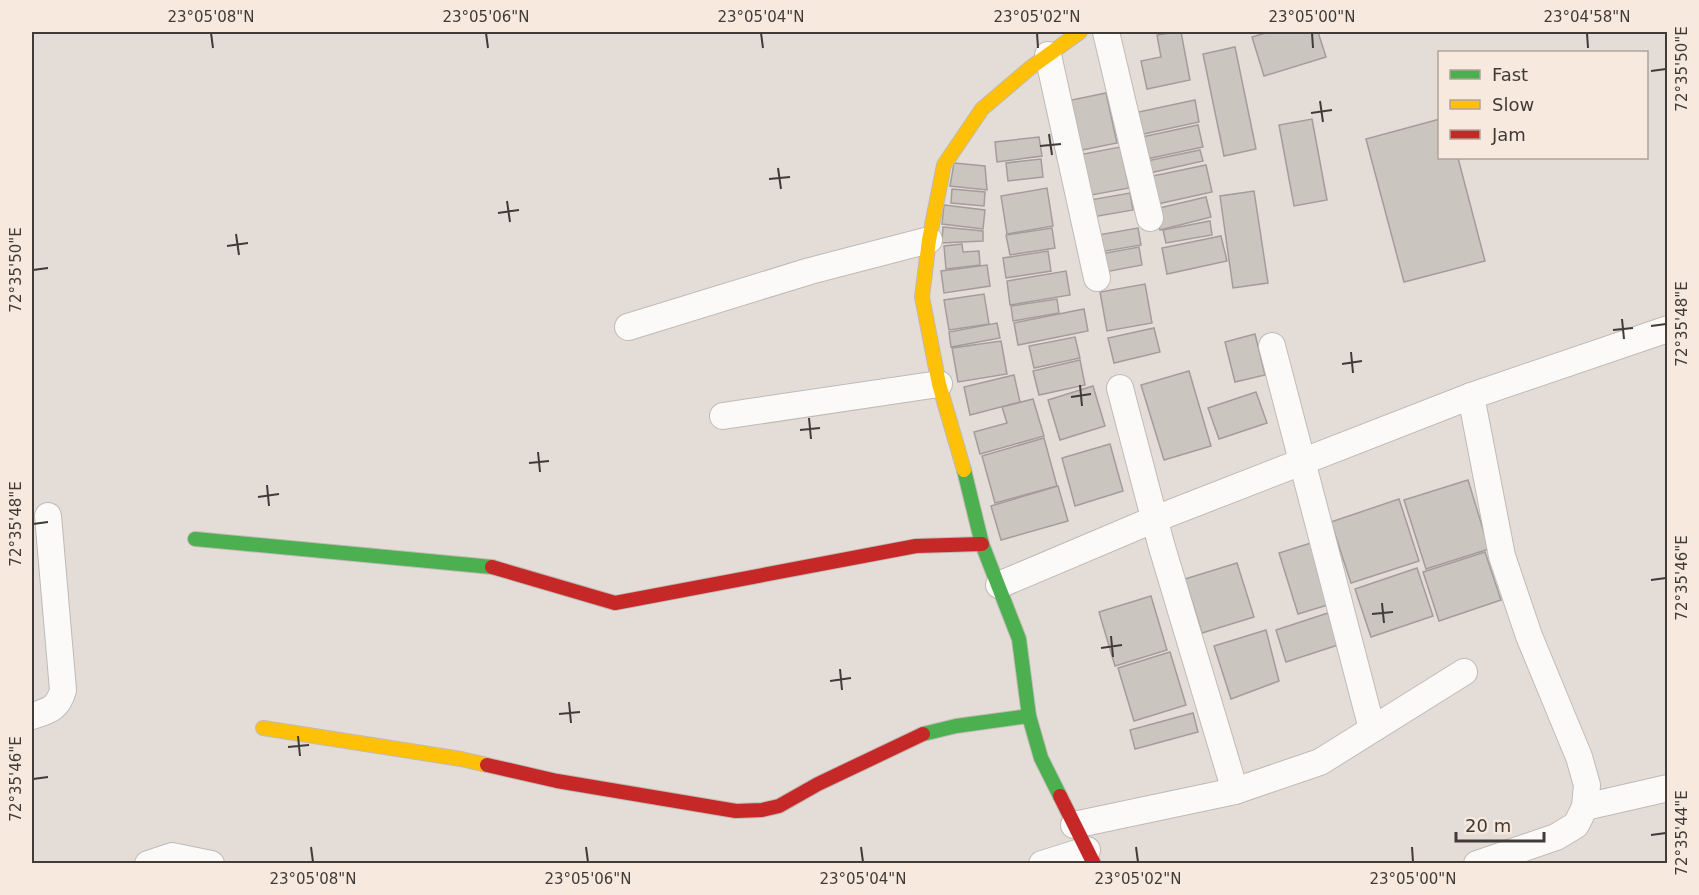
<svg xmlns="http://www.w3.org/2000/svg" width="1699" height="895" viewBox="0 0 1699 895" font-family="'DejaVu Sans',sans-serif">
  <style>
    .building { fill: #cbc5c0; stroke: #a39d99; stroke-width: 1.5 }
    .lines { fill: none; stroke-linecap: round; stroke-linejoin: round }
    .street-casing { stroke: #c0bab5; stroke-width: 28 }
    .fast-casing { stroke: #c0bab5; stroke-width: 16 }
    .slow-casing { stroke: #c0bab5; stroke-width: 16 }
    .jam-casing { stroke: #c0bab5; stroke-width: 16 }
    .street { stroke: #fbfaf9; stroke-width: 26 }
    .fast { stroke: #4caf50; stroke-width: 14 }
    .slow { stroke: #ffc107; stroke-width: 14 }
    .jam { stroke: #c62828; stroke-width: 14 }
    .ticks { fill: none; stroke: #413b37; stroke-width: 2 }
    .neatline { fill: none; stroke: #413b37; stroke-width: 2 }
    .ticks-label { font-size: 15px; text-anchor: middle; fill: #413b37 }
  </style>
  <rect width="100%" height="100%" fill="#e4ddd7"/>
  <!-- building -->
  <g class="building">
    <polygon points="1175,32 1181,32 1190,80 1147,89 1141,61 1161,57 1157,35"/>
    <polygon points="1269,32 1318,32 1326,57 1264,76 1252,37"/>
    <polygon points="1235,47 1256,149 1224,156 1203,54"/>
    <polygon points="1106,93 1117,143 1072,152 1062,102"/>
    <polygon points="1195,100 1199,122 1139,135 1134,113"/>
    <polygon points="1312,119 1327,200 1294,206 1279,125"/>
    <polygon points="1440,119 1440,158 1458,158 1485,261 1404,282 1366,139"/>
    <polygon points="1198,125 1203,147 1142,160 1137,138"/>
    <polygon points="1039,137 1042,156 997,162 995,142"/>
    <polygon points="1120,147 1129,188 1081,197 1073,156"/>
    <polygon points="1200,150 1203,161 1145,174 1142,162"/>
    <polygon points="1041,159 1043,177 1008,181 1006,163"/>
    <polygon points="954,163 985,166 987,190 950,186"/>
    <polygon points="1206,165 1212,192 1153,205 1148,177"/>
    <polygon points="1047,188 1053,226 1007,234 1001,196"/>
    <polygon points="952,189 985,192 984,206 951,203"/>
    <polygon points="1254,191 1268,283 1233,288 1220,196"/>
    <polygon points="1130,193 1133,210 1087,218 1084,201"/>
    <polygon points="1206,197 1211,217 1160,230 1155,209"/>
    <polygon points="944,205 985,210 983,229 942,224"/>
    <polygon points="1210,221 1212,235 1166,243 1163,230"/>
    <polygon points="943,227 983,231 983,241 942,243"/>
    <polygon points="1052,228 1055,248 1010,255 1006,235"/>
    <polygon points="1138,228 1141,245 1094,253 1092,236"/>
    <polygon points="1221,236 1227,261 1167,274 1162,248"/>
    <polygon points="962,244 963,252 979,251 980,265 946,269 944,246"/>
    <polygon points="1139,247 1142,265 1100,273 1095,255"/>
    <polygon points="1048,251 1051,271 1006,278 1003,258"/>
    <polygon points="987,265 990,286 944,293 941,271"/>
    <polygon points="1066,271 1070,295 1010,305 1007,281"/>
    <polygon points="1145,284 1152,323 1107,331 1100,292"/>
    <polygon points="984,294 989,324 949,330 944,300"/>
    <polygon points="1057,299 1059,313 1013,321 1011,306"/>
    <polygon points="1084,309 1088,331 1018,345 1014,323"/>
    <polygon points="997,323 1000,338 951,347 949,332"/>
    <polygon points="1154,328 1160,352 1114,363 1108,338"/>
    <polygon points="1255,334 1265,375 1235,382 1225,342"/>
    <polygon points="1075,337 1080,358 1034,368 1029,346"/>
    <polygon points="1001,341 1007,374 958,382 952,348"/>
    <polygon points="1080,360 1085,385 1039,395 1033,371"/>
    <polygon points="1189,371 1211,446 1164,460 1141,385"/>
    <polygon points="1014,375 1020,402 970,415 964,387"/>
    <polygon points="1093,386 1105,426 1060,440 1048,400"/>
    <polygon points="1256,392 1267,423 1219,439 1208,408"/>
    <polygon points="1033,399 1044,436 980,454 974,432 1007,423 1002,407"/>
    <polygon points="1044,438 1057,486 995,503 982,456"/>
    <polygon points="1110,444 1123,491 1075,506 1062,458"/>
    <polygon points="1468,480 1489,549 1426,569 1404,500"/>
    <polygon points="1058,486 1068,521 1001,540 991,506"/>
    <polygon points="1399,499 1419,561 1351,583 1331,522"/>
    <polygon points="1311,543 1331,604 1298,614 1279,553"/>
    <polygon points="1485,552 1501,600 1439,621 1423,572"/>
    <polygon points="1237,563 1254,617 1202,633 1185,579"/>
    <polygon points="1417,568 1433,616 1371,637 1355,589"/>
    <polygon points="1151,596 1167,650 1115,666 1099,612"/>
    <polygon points="1328,613 1338,645 1286,662 1276,630"/>
    <polygon points="1266,630 1279,681 1231,699 1214,646"/>
    <polygon points="1170,652 1186,705 1134,721 1118,668"/>
    <polygon points="1193,713 1198,732 1135,749 1130,730"/>
  </g>
  <g class="lines">
    <defs>
      <g id="street">
        <polyline points="1106,32 1150,218"/>
        <polyline points="1048,55 1097,278"/>
        <polyline points="628,327 810,271 929,240"/>
        <polyline points="1272,346 1372,729"/>
        <polyline points="1120,388 1161,544 1235,791 1320,762 1464,672"/>
        <polyline points="1471,396 1502,556 1529,636 1579,757 1587,785 1585,807 1576,825 1556,837 1477,864"/>
        <polyline points="723,416 939,384"/>
        <polyline points="999,585 1155,519 1471,396 1668,329"/>
        <path d="M32,716c16,-5 26,-7 31,-26l-15,-174"/>
        <polyline points="1585,807 1668,788"/>
        <polyline points="1074,825 1235,791"/>
        <polyline points="148,864 172,856 211,864"/>
        <polyline points="1042,864 1087,850"/>
      </g>
      <g id="fast">
        <polyline points="964,470 982,544 1019,639 1029,716 1041,758 1060,796"/>
        <polyline points="195,539 492,567"/>
        <polyline points="923,734 956,726 1029,716"/>
      </g>
      <g id="slow">
        <polyline points="964,470 939,384 922,297 929,240 944,165 982,109 1030,68 1080,32"/>
        <polyline points="263,728 461,759 487,765"/>
      </g>
      <g id="jam">
        <polyline points="492,567 615,603 916,546 982,544"/>
        <polyline points="487,765 557,781 736,811 762,810 779,806 818,784 923,734"/>
        <polyline points="1060,796 1094,864"/>
      </g>
    </defs>
    <!-- street casing -->
    <use href="#street" class="street-casing"/>
    <!-- fast casing -->
    <use href="#fast" class="fast-casing"/>
    <!-- slow casing -->
    <use href="#slow" class="slow-casing"/>
    <!-- jam casing -->
    <use href="#jam" class="jam-casing"/>
    <!-- street -->
    <use href="#street" class="street"/>
    <!-- fast -->
    <use href="#fast" class="fast"/>
    <!-- slow -->
    <use href="#slow" class="slow"/>
    <!-- jam -->
    <use href="#jam" class="jam"/>
  </g>
  <!-- ticks -->
  <path class="ticks" d="M211,33l2,15M486,33l2,15M761,33l2,15M1037,33l1,15M1312,33l1,15M1587,33l1,15M1651,71l15,-2M1320,101l3,21M1311,113l21,-3M1049,134l3,21M1040,146l21,-2M778,168l3,21M769,179l21,-2M507,201l3,21M498,213l21,-3M236,234l3,21M227,246l21,-3M33,270l15,-2M1622,319l2,20M1651,326l15,-2M1613,330l20,-2M1351,352l2,21M1342,364l20,-3M1080,385l2,21M1071,397l20,-3M809,418l2,21M800,430l20,-2M538,452l2,20M529,463l20,-2M267,485l2,21M258,497l21,-3M33,524l15,-2M1651,580l15,-2M1382,603l2,20M1372,614l21,-2M1111,636l2,21M1101,648l21,-3M840,669l2,21M830,681l21,-3M569,702l2,21M559,714l21,-2M298,736l2,20M288,747l21,-2M33,779l15,-2M1651,835l15,-2M311,847l2,15M586,847l2,15M861,847l2,15M1136,847l2,15M1412,847l1,15"/>
  <!-- border -->
  <rect width="1699" height="895" fill="none" stroke="#f7e9de" stroke-width="66"/>
  <!-- legend -->
  <rect x="1438" y="51" width="210" height="108" fill="#f7e9de" stroke="#aea39b" stroke-width="1.5"/>
  <rect x="1450" y="70" width="30" height="9" fill="#4caf50" stroke="#aea39b" stroke-width="1.5"/>
  <text x="1492" y="81" font-size="18" fill="#413b37">Fast</text>
  <rect x="1450" y="100" width="30" height="9" fill="#ffc107" stroke="#aea39b" stroke-width="1.5"/>
  <text x="1492" y="111" font-size="18" fill="#413b37">Slow</text>
  <rect x="1450" y="130" width="30" height="9" fill="#c62828" stroke="#aea39b" stroke-width="1.5"/>
  <text x="1492" y="141" font-size="18" fill="#413b37">Jam</text>
  <!-- scale -->
  <path d="M1456 832v9h88v-9" fill="none" stroke="#413b37" stroke-width="3"/>
  <text x="1465" y="832" font-size="18" fill="#413b37" stroke="#f7e9de" stroke-width="4.5" paint-order="stroke">20 m</text>
  <rect x="33" y="33" width="1633" height="829" class="neatline"/>
  <g class="ticks-label">
    <text x="211" y="22">23°05'08"N</text>
    <text x="486" y="22">23°05'06"N</text>
    <text x="761" y="22">23°05'04"N</text>
    <text x="1037" y="22">23°05'02"N</text>
    <text x="1312" y="22">23°05'00"N</text>
    <text x="1587" y="22">23°04'58"N</text>
    <text transform="translate(1682 69) rotate(-90)" y="5">72°35'50"E</text>
    <text transform="translate(16 270) rotate(-90)" y="5">72°35'50"E</text>
    <text transform="translate(1682 324) rotate(-90)" y="5">72°35'48"E</text>
    <text transform="translate(16 524) rotate(-90)" y="5">72°35'48"E</text>
    <text transform="translate(1682 578) rotate(-90)" y="5">72°35'46"E</text>
    <text transform="translate(16 779) rotate(-90)" y="5">72°35'46"E</text>
    <text transform="translate(1682 833) rotate(-90)" y="5">72°35'44"E</text>
    <text x="313" y="884">23°05'08"N</text>
    <text x="588" y="884">23°05'06"N</text>
    <text x="863" y="884">23°05'04"N</text>
    <text x="1138" y="884">23°05'02"N</text>
    <text x="1413" y="884">23°05'00"N</text>
  </g>
</svg>
